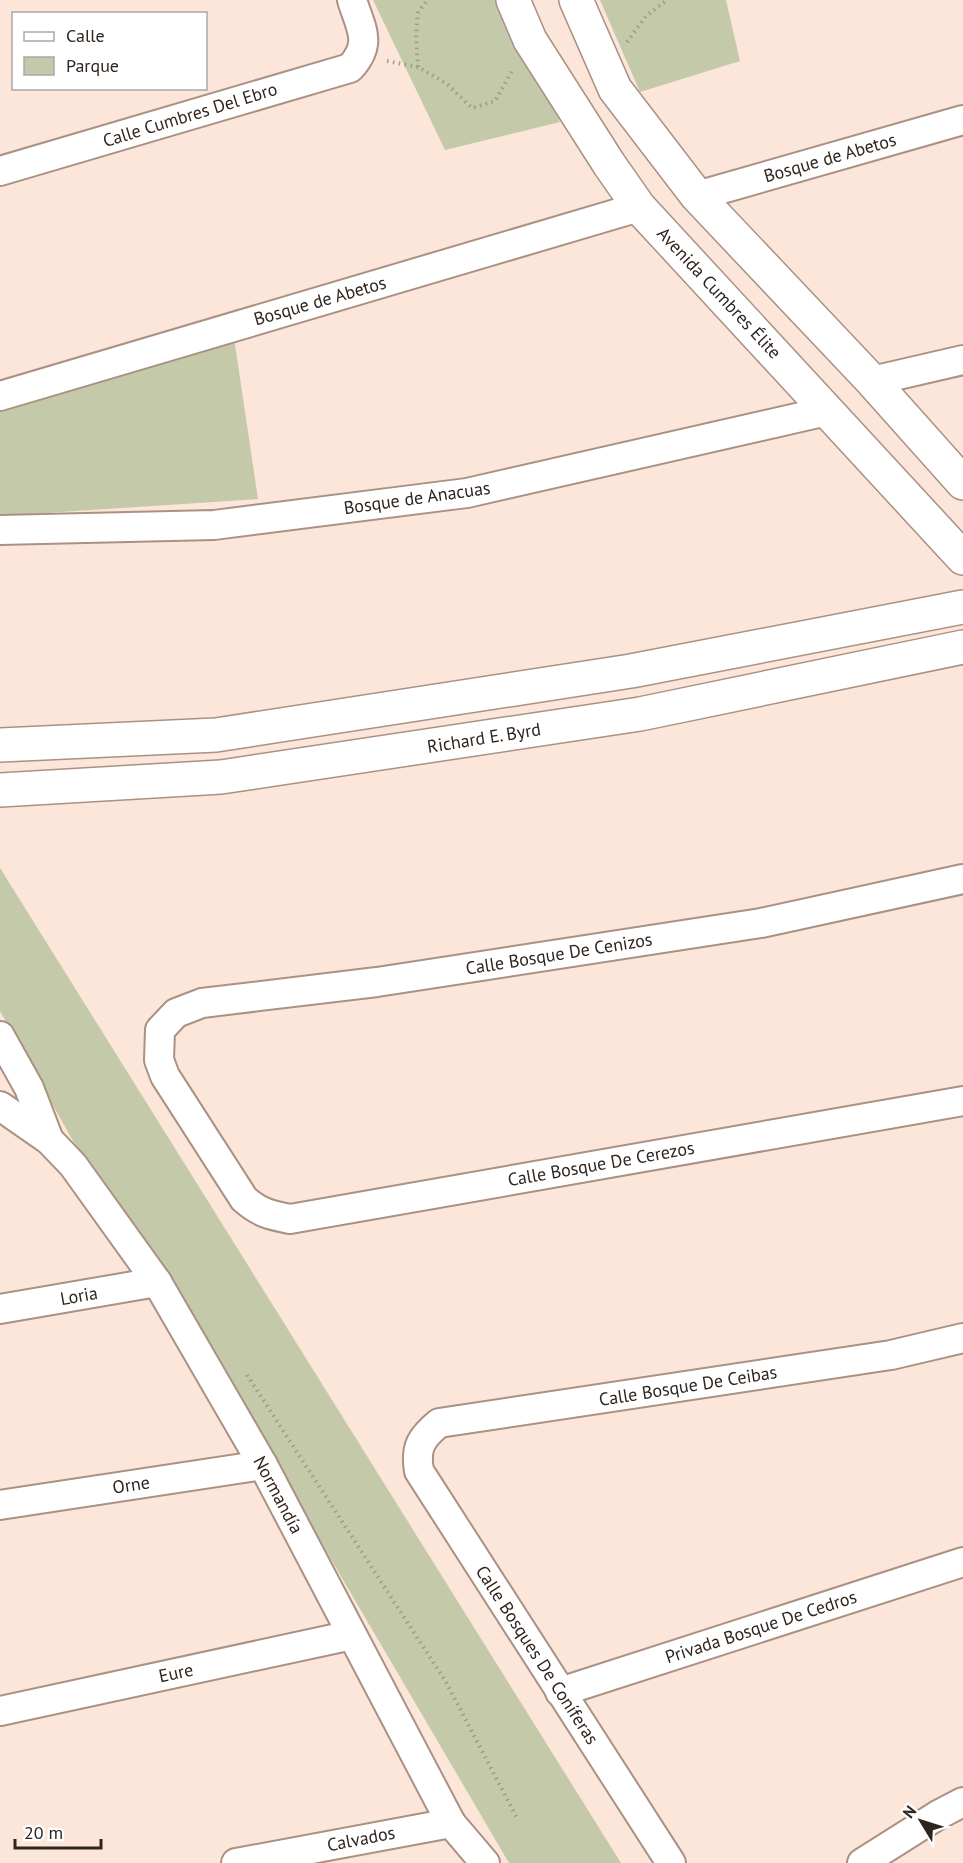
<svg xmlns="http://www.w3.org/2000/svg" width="963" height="1863" viewBox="0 0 963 1863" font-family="'PT Sans',sans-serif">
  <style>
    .green { fill: #c4c9aa }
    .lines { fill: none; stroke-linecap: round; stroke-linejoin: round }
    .minor-casing { stroke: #aa9183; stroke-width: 32 }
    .tertiary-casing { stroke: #aa9183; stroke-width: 36 }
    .path { stroke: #a8968c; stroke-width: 4; stroke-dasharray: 1.5 4.5; stroke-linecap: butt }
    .minor { stroke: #fff; stroke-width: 28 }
    .tertiary { stroke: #fff; stroke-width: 33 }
    .labels { text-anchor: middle; stroke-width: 4.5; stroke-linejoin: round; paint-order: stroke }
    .street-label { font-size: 18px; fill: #2f251f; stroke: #fff }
  </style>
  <rect width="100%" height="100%" fill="#fce6d9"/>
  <!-- green -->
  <g class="green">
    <polygon points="373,0 501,0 560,122 445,150"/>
    <polygon points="600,0 726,0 740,61 640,92"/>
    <polygon points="234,338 258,499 0,516 0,406"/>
    <polygon points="0,868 621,1863 509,1863 142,1237 73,1141 0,1011"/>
  </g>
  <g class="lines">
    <defs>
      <g id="minor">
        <path d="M0,171l350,-103c23,-25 11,-39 2,-68"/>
        <polyline points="697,196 963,120"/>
        <polyline points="872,381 963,360"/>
        <polyline points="0,396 639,207"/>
        <polyline points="0,530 214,525 467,493 827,411"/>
        <path d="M963,879l-202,44 -384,59 -175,21 -26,10 -16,17 -1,30 6,16 79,123c16,14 26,16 46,20l673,-118"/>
        <polyline points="0,1036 29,1088 49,1140"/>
        <polyline points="0,1106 49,1140 73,1165 157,1282 263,1465 451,1823 485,1863"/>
        <polyline points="0,1309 157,1282"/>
        <polyline points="0,1505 263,1465"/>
        <polyline points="560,1692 963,1562"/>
        <polyline points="0,1711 352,1635"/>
        <polyline points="236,1863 451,1823"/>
        <path d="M671,1863l-252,-392c-4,-24 2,-33 20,-48l452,-68 72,-17"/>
        <polyline points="862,1863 938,1815 963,1802"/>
      </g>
      <g id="tertiary">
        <polyline points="513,0 530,40 609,164 639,207 963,558"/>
        <polyline points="576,0 615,89 697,196 872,381 963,483"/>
        <polyline points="0,745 216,735 631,671 963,607"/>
        <polyline points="0,790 221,777 640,714 963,647"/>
      </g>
    </defs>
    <!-- minor casing -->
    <use href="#minor" class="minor-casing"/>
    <!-- tertiary casing -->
    <use href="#tertiary" class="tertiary-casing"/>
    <!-- path -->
    <g class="path">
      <polyline points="627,42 646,16 667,0"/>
      <polyline points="387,61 418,67 447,84 472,108 495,101 513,69"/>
      <polyline points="418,67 416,34 418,13 427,0"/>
      <polyline points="247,1375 446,1682 518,1820"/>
    </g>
    <!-- minor -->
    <use href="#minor" class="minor"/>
    <!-- tertiary -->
    <use href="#tertiary" class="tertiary"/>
  </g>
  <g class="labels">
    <!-- street labels -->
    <g class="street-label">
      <text transform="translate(190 115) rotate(-17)" y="6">Calle Cumbres Del Ebro</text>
      <text transform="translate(830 158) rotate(-16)" y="6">Bosque de Abetos</text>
      <text transform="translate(719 293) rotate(47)" y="6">Avenida Cumbres Élite</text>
      <text transform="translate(320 301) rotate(-16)" y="6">Bosque de Abetos</text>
      <text transform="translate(417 498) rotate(-8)" y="6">Bosque de Anacuas</text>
      <text transform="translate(484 738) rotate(-9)" y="6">Richard E. Byrd</text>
      <text transform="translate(559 954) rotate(-9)" y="6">Calle Bosque De Cenizos</text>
      <text transform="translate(601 1164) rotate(-10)" y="6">Calle Bosque De Cerezos</text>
      <text transform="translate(79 1296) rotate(-10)" y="6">Loria</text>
      <text transform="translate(688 1386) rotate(-9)" y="6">Calle Bosque De Ceibas</text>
      <text transform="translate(131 1485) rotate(-9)" y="6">Orne</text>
      <text transform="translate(278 1495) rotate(62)" y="6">Normandía</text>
      <text transform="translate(761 1627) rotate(-18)" y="6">Privada Bosque De Cedros</text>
      <text transform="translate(537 1655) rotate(57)" y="6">Calle Bosques De Coníferas</text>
      <text transform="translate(176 1673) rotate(-12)" y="6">Eure</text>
      <text transform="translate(361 1839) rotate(-11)" y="6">Calvados</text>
    </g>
  </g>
  <!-- legend -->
  <rect x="12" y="12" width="195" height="78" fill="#ffffff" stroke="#aca8a5" stroke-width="1.5"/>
  <rect x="24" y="32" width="30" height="9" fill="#ffffff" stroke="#aca8a5" stroke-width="1.5"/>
  <text x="66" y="42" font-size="18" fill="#2f251f">Calle</text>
  <rect x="24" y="57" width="30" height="18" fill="#c4c9aa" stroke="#aca8a5" stroke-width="1.5"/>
  <text x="66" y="72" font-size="18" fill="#2f251f">Parque</text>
  <!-- north arrow -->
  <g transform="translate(921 1821) rotate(308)" stroke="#ffffff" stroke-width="4.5" paint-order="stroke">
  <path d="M0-4.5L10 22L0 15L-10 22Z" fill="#2f251f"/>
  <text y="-9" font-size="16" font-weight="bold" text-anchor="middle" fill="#2f251f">N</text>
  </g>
  <!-- scale -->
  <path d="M15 1839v9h86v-9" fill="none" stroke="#2f251f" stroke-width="3"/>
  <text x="24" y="1839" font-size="18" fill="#2f251f" stroke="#ffffff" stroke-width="4.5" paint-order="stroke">20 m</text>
</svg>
